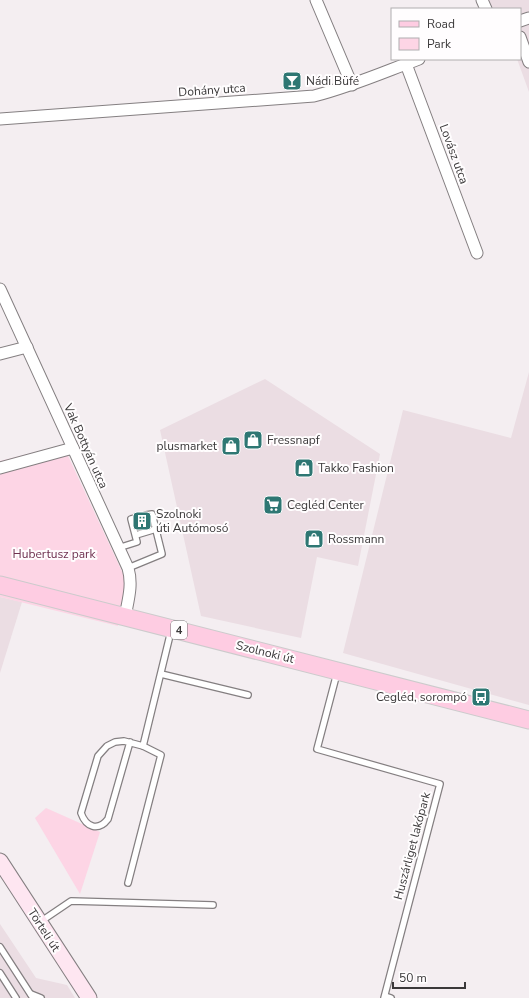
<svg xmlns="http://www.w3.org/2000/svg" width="529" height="998" viewBox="0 0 529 998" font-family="'Nunito Sans',sans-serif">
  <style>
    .built { fill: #ebdde3 }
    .green { fill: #fdd5e5 }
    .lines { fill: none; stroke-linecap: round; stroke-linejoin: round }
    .service-casing { stroke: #847f81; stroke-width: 8 }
    .minor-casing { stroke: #847f81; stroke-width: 13 }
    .secondary-casing { stroke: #847f81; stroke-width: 17 }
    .primary-casing { stroke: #cccbcc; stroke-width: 19 }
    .service { stroke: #fff; stroke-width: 5.5 }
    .minor { stroke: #fff; stroke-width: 11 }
    .secondary { stroke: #fee6f1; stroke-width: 15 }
    .primary { stroke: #fecce2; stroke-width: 17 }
    .labels { text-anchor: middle; stroke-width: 4; stroke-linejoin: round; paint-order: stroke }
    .shield { fill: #fffdfe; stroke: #757374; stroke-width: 1 }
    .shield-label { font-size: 11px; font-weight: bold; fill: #3a3839 }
    .poi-label { font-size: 12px; fill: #3a3839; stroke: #fffdfe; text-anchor: start }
    .street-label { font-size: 12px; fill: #3a3839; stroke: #fffdfe }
    .park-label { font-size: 12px; fill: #6f304f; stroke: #fffdfe }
  </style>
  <rect width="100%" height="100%" fill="#f4eef1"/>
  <!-- built -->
  <g class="built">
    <polygon points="478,0 529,0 529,92 517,59 520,59 520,9 482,9"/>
    <polygon points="529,372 529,705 343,653 403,410 511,438"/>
    <polygon points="265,379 380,454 358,566 317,557 301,638 201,616 160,430"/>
    <polygon points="0,597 22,602 0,673"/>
    <polygon points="0,924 36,978 67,985 75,998 0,998"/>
  </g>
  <!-- green -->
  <g class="green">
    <polygon points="63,445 125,578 124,596 118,626 0,597 0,461"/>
    <polygon points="46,808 100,832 80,894 35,818"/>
  </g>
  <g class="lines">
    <defs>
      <g id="service">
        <polyline points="136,535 156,529"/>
        <polyline points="118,548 137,542 131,519 136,518"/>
        <polyline points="128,568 162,554 152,514 146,515"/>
        <polyline points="337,673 317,749 440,784 384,998"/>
        <polyline points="161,674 248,695"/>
        <path d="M130,742l-22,77c-10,13 -22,8 -27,-6l17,-57 9,-10 8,-4 9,-1 19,5 28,-115"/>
        <polyline points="128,883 161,755 143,746"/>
        <polyline points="40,922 71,901 213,905"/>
        <polyline points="0,947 33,998"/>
        <polyline points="0,973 16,998"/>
        <polyline points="31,994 41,998"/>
        <polyline points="385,996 391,998"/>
      </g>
      <g id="minor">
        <polyline points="316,0 352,85"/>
        <polyline points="482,0 486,9"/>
        <polyline points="520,21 529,18"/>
        <polyline points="520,37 529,62"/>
        <polyline points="406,64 477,253"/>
        <path d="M0,119l314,-23c36,-9 70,-24 105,-37"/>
        <path d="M0,289l128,279c5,17 0,32 -3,49"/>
        <polyline points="0,354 27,347"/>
        <polyline points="0,468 73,448"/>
      </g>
      <polyline id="secondary" points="0,861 89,998"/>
      <polyline id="primary" points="0,585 529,720"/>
    </defs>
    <!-- service casing -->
    <use href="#service" class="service-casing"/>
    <!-- minor casing -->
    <use href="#minor" class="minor-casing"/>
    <!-- secondary casing -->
    <use href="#secondary" class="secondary-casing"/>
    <!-- primary casing -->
    <use href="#primary" class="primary-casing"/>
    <!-- service -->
    <use href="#service" class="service"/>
    <!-- minor -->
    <use href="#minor" class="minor"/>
    <!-- secondary -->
    <use href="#secondary" class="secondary"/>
    <!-- primary -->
    <use href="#primary" class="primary"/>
  </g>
  <!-- icons -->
  <defs>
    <symbol id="bar-square" viewBox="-11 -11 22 22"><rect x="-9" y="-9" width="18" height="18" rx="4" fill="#2e7773" stroke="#fffdfe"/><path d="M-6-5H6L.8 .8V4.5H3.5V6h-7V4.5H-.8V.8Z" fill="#fff"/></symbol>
    <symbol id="shop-square" viewBox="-11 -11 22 22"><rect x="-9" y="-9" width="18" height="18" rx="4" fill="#2e7773" stroke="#fffdfe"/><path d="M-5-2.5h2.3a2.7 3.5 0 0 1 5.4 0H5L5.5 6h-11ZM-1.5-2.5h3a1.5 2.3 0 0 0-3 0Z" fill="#fff"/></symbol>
    <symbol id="supermarket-square" viewBox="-11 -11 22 22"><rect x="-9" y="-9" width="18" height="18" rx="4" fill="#2e7773" stroke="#fffdfe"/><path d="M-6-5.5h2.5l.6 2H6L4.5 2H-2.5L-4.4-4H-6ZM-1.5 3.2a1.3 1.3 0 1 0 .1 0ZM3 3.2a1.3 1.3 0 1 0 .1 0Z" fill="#fff"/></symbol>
    <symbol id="building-square" viewBox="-11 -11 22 22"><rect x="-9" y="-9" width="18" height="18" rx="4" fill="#2e7773" stroke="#fffdfe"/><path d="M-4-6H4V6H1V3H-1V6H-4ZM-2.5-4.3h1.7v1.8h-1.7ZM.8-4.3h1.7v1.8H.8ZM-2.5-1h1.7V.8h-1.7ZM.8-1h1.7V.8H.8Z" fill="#fff"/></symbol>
    <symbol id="bus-square" viewBox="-11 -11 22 22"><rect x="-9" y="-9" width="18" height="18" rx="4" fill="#2e7773" stroke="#fffdfe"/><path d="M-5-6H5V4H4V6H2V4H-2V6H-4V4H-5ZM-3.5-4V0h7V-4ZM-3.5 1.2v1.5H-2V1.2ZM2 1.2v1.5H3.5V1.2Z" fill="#fff"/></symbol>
  </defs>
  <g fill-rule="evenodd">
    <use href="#bar-square" x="281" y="70" width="22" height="22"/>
    <use href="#shop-square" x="242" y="429" width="22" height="22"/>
    <use href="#shop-square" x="220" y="435" width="22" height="22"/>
    <use href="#shop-square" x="293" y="457" width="22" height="22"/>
    <use href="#supermarket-square" x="262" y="494" width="22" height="22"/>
    <use href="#building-square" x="131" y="510" width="22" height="22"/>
    <use href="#shop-square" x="303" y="528" width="22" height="22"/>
    <use href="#bus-square" x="470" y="686" width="22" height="22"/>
  </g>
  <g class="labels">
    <!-- shield labels -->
    <rect class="shield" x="171" y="621" width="16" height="18" rx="3"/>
    <g class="shield-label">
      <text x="179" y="634">4</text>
    </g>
    <!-- poi labels -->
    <g class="poi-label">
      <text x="306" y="85">Nádi Büfé</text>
      <text x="267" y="444">Fressnapf</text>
      <text x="217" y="450" text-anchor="end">plusmarket</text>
      <text x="318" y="472">Takko Fashion</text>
      <text x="287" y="509">Cegléd Center</text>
      <text x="156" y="518">Szolnoki<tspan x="156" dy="14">úti Autómosó</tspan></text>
      <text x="328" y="543">Rossmann</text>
      <text x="467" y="701" text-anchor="end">Cegléd, sorompó</text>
    </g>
    <!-- street labels -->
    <g class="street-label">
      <text transform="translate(212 90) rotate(-4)" y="4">Dohány utca</text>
      <text transform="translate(454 154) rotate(70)" y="4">Lovász utca</text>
      <text transform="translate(86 446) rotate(66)" y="4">Vak Bottyán utca</text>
      <text transform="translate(265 652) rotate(14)" y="4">Szolnoki út</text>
      <text transform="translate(412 846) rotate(-75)" y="4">Huszárliget lakópark</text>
      <text transform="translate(44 930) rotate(57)" y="4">Törteli út</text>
    </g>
    <!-- park labels -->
    <g class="park-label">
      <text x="54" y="558">Hubertusz park</text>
    </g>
  </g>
  <!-- legend -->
  <rect x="391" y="8" width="130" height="52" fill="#fffdfe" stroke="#b0aeaf"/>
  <rect x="399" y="21" width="20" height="6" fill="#fecce2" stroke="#b0aeaf"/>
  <text x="427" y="28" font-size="12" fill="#3a3839">Road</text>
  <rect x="399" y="38" width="20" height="12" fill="#fdd5e5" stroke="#b0aeaf"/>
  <text x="427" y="48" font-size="12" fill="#3a3839">Park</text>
  <!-- scale -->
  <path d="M393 982v6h72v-6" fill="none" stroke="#3a3839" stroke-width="2"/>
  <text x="399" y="982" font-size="12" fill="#3a3839" stroke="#fffdfe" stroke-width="3" paint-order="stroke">50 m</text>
</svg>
